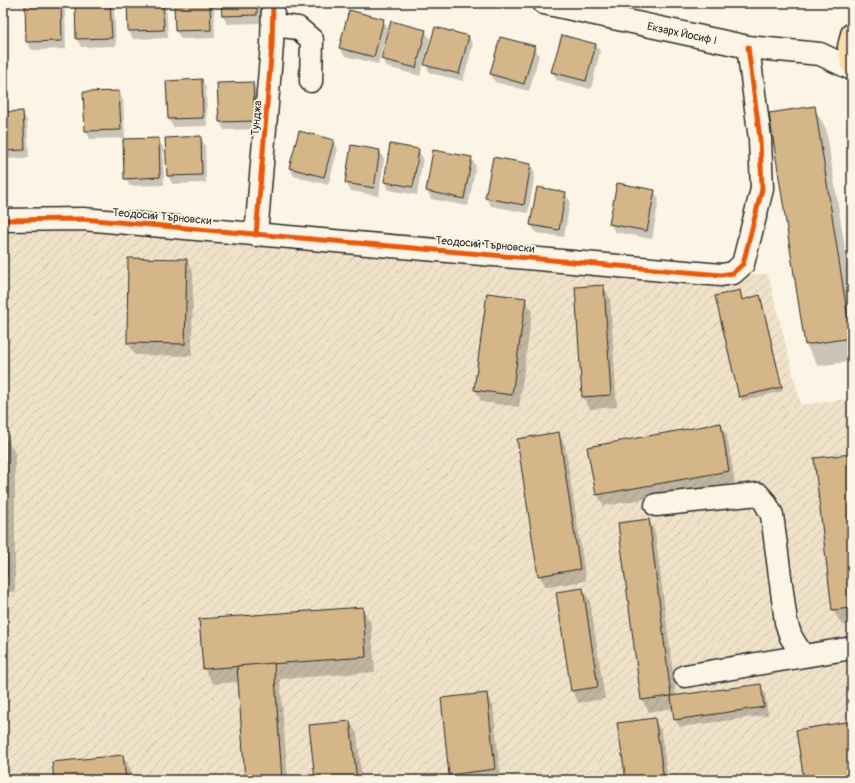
<svg xmlns="http://www.w3.org/2000/svg" width="855" height="783" viewBox="0 0 855 783" font-family="Pangolin,sans-serif">
  <style>
    .industrial { fill: url(#industrial-furrows) }
    .shadow { fill: #0003 }
    .building { fill: #d4b688; stroke: #2b2b2b }
    .lines { fill: none; stroke-linecap: round; stroke-linejoin: round }
    .minor-casing { stroke: #2b2b2b; stroke-width: 25 }
    .major-casing { stroke: #2b2b2b; stroke-width: 25 }
    .minor { stroke: #fcf5e5; stroke-width: 22 }
    .major { stroke: #fddcac; stroke-width: 22 }
    .cycleway-casing { stroke: #fcf5e5; stroke-width: 8 }
    .cycleway { stroke: #e8590c; stroke-width: 5 }
    .labels { text-anchor: middle; stroke-width: 3.5; stroke-linejoin: round; paint-order: stroke }
    .street-label { font-size: 11px; fill: #2b2b2b; stroke: #fcf5e5 }
  </style>
  <defs>
    <pattern id="industrial-furrows" width="10" height="10" patternUnits="userSpaceOnUse"><rect width="10" height="10" fill="#f0e2c9"/><path d="M-1 1l2-2M0 10L10 0M9 11l2-2" fill="none" stroke="#cec2ad"/></pattern>
  </defs>
  <rect width="100%" height="100%" fill="#fcf5e5"/>
  <filter id="ink" filterUnits="userSpaceOnUse"><feTurbulence type="fractalNoise" baseFrequency=".025" numOctaves="2"/><feDisplacementMap in="SourceGraphic" scale="8" xChannelSelector="R" yChannelSelector="G"/><feConvolveMatrix kernelMatrix="1 2 1 2 8 2 1 2 1" color-interpolation-filters="sRGB"/></filter>
  <g filter="url(#ink)">
    <!-- industrial -->
    <polygon class="industrial" points="3,220 721,275 768,274 801,405 852,398 852,780 3,780"/>
    <!-- shadow -->
    <g class="shadow">
      <polygon points="60,3 65,11 66,49 32,50 27,42 26,4"/>
      <polygon points="76,3 112,3 114,8 116,46 81,47 77,39"/>
      <polygon points="128,3 166,3 168,38 133,39 129,31"/>
      <polygon points="175,3 214,3 215,38 181,39 176,31"/>
      <polygon points="222,3 261,3 261,23 227,24 223,16"/>
      <polygon points="383,20 388,28 378,64 345,56 340,48"/>
      <polygon points="425,31 430,39 420,76 387,67 382,59"/>
      <polygon points="469,37 473,45 463,81 430,73 426,65"/>
      <polygon points="596,44 600,52 591,89 557,80 552,72"/>
      <polygon points="534,47 539,55 529,91 495,82 491,74"/>
      <polygon points="202,80 206,88 207,126 173,127 169,119 167,82"/>
      <polygon points="253,83 257,91 259,129 224,130 220,122"/>
      <polygon points="119,92 123,100 125,138 90,139 86,131 84,93"/>
      <polygon points="814,107 826,129 852,293 852,361 818,366 806,345 770,114"/>
      <polygon points="23,112 27,121 29,158 3,159 3,113"/>
      <polygon points="200,137 205,145 206,183 172,184 168,176 166,139"/>
      <polygon points="158,139 163,147 164,185 130,186 125,178"/>
      <polygon points="333,141 338,149 328,185 294,176 290,168"/>
      <polygon points="352,146 380,151 384,159 379,196 351,191 346,183"/>
      <polygon points="418,150 423,158 417,195 389,190 385,182"/>
      <polygon points="471,158 476,166 468,206 431,199 427,191"/>
      <polygon points="531,165 535,173 528,213 491,206 486,198"/>
      <polygon points="654,191 659,199 652,239 615,232 610,224"/>
      <polygon points="565,193 570,201 564,237 536,233 531,225"/>
      <polygon points="129,259 186,260 193,272 192,356 135,355 128,343"/>
      <polygon points="603,286 610,298 617,407 590,409 583,397"/>
      <polygon points="740,291 743,300 760,296 762,300 783,391 742,401 716,297"/>
      <polygon points="525,299 532,311 519,407 482,402 475,390"/>
      <polygon points="720,424 727,436 735,483 604,506 597,494"/>
      <polygon points="558,433 565,445 586,581 546,587 539,575"/>
      <polygon points="3,437 6,437 15,453 15,592 3,592"/>
      <polygon points="852,455 852,624 842,625 833,610"/>
      <polygon points="649,520 655,532 676,696 760,685 765,693 768,715 680,727 675,719 674,708 649,712 642,700"/>
      <polygon points="583,589 590,601 605,699 579,703 572,691"/>
      <polygon points="362,608 371,623 375,672 280,679 288,780 246,780 239,682 213,684 204,668"/>
      <polygon points="486,694 493,706 501,780 453,780 450,774"/>
      <polygon points="654,719 661,731 668,780 627,780"/>
      <polygon points="350,722 357,734 362,780 316,780"/>
      <polygon points="123,756 132,772 133,780 55,780"/>
    </g>
    <!-- building -->
    <g class="building">
      <polygon points="25,3 61,3 62,41 26,42"/>
      <polygon points="75,3 110,3 112,38 76,39"/>
      <polygon points="127,3 163,3 164,30 128,31"/>
      <polygon points="174,3 210,3 211,30 175,31"/>
      <polygon points="221,3 257,3 257,15 222,16"/>
      <polygon points="349,10 384,19 374,57 339,48"/>
      <polygon points="391,21 426,30 416,68 381,59"/>
      <polygon points="435,27 469,36 459,74 424,65"/>
      <polygon points="562,35 596,44 586,81 551,72"/>
      <polygon points="500,37 535,46 524,84 490,74"/>
      <polygon points="202,79 203,118 168,119 166,81"/>
      <polygon points="253,82 255,121 219,122 217,83"/>
      <polygon points="119,91 121,130 85,131 83,92"/>
      <polygon points="815,106 851,338 805,345 769,113"/>
      <polygon points="23,111 25,150 3,151 3,112"/>
      <polygon points="299,131 334,140 324,177 289,168"/>
      <polygon points="201,136 202,175 167,176 165,138"/>
      <polygon points="159,138 160,177 124,179 123,139"/>
      <polygon points="390,144 419,149 413,187 384,182"/>
      <polygon points="351,145 380,150 374,188 345,183"/>
      <polygon points="433,150 472,157 464,199 426,191"/>
      <polygon points="493,157 531,164 524,205 485,198"/>
      <polygon points="617,183 655,190 647,231 609,224"/>
      <polygon points="537,187 566,192 559,230 530,225"/>
      <polygon points="128,258 187,259 185,344 127,343"/>
      <polygon points="604,285 611,395 582,397 575,287"/>
      <polygon points="740,290 742,300 760,295 782,387 739,397 715,296"/>
      <polygon points="487,293 526,298 512,395 474,390"/>
      <polygon points="721,423 729,471 596,495 587,447"/>
      <polygon points="559,432 580,569 538,576 517,439"/>
      <polygon points="3,436 6,436 7,577 3,577"/>
      <polygon points="852,454 852,608 832,610 814,458"/>
      <polygon points="649,519 671,696 641,700 618,523"/>
      <polygon points="583,588 598,687 571,691 556,592"/>
      <polygon points="363,607 366,657 203,669 199,619"/>
      <polygon points="274,663 282,780 245,780 237,666"/>
      <polygon points="761,684 764,707 674,720 671,696"/>
      <polygon points="487,693 495,769 449,775 441,698"/>
      <polygon points="655,718 664,780 626,780 617,723"/>
      <polygon points="350,721 357,780 315,780 309,725"/>
      <polygon points="852,721 852,780 804,780 796,730"/>
      <polygon points="123,755 126,780 54,780 52,762"/>
    </g>
    <g class="lines">
      <defs>
        <g id="minor">
          <polyline points="544,3 748,47 820,54 852,69"/>
          <polyline points="273,25 298,28 312,40 311,81"/>
          <polyline points="3,220 83,219 721,275 733,273 743,264 762,189 760,139 748,47"/>
          <polyline points="256,235 272,45 273,3"/>
          <polyline points="656,505 758,494 765,502 772,515 786,622 791,637 802,655"/>
          <polyline points="685,676 852,648"/>
        </g>
        <polyline id="major" points="852,34 849,47 852,63"/>
      </defs>
      <!-- minor casing -->
      <use href="#minor" class="minor-casing"/>
      <!-- major casing -->
      <use href="#major" class="major-casing"/>
      <!-- minor -->
      <use href="#minor" class="minor"/>
      <!-- major -->
      <use href="#major" class="major"/>
      <defs>
        <g id="cycleway">
          <polyline points="3,220 83,219 721,275 733,273 743,264 762,189 760,139 748,47"/>
          <polyline points="256,235 272,45 273,3"/>
        </g>
      </defs>
      <!-- cycleway casing -->
      <use href="#cycleway" class="cycleway-casing"/>
      <!-- cycleway -->
      <use href="#cycleway" class="cycleway"/>
    </g>
  </g>
  <g class="labels">
    <!-- street labels -->
    <g class="street-label">
      <text transform="translate(682 33) rotate(12)" y="4">Екзарх Йосиф I</text>
      <text transform="translate(256 118) rotate(-85)" y="4">Тунджа</text>
      <text transform="translate(162 216) rotate(5)" y="4">Теодосий Търновски</text>
      <text transform="translate(485 244) rotate(5)" y="4">Теодосий Търновски</text>
    </g>
  </g>
  <!-- margin -->
  <rect width="855" height="783" fill="none" stroke="#fcf5e5" stroke-width="16"/>
  <rect x="8" y="8" width="839" height="767" fill="none" stroke="#2b2b2b" stroke-width="1.5" filter="url(#ink)"/>
</svg>
